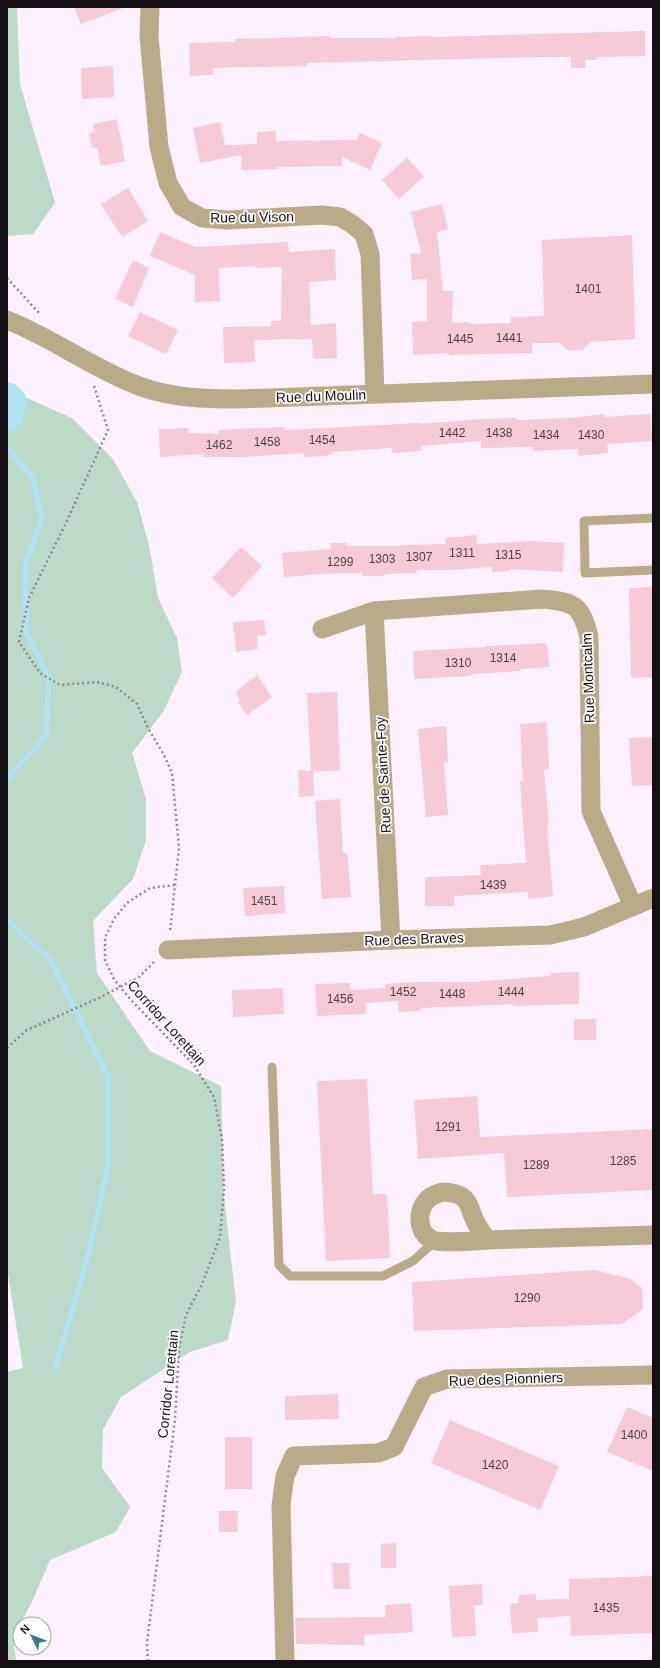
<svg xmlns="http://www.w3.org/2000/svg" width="660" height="1668" viewBox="0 0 660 1668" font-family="Arial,sans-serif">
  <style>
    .green { fill: #bbdac8 }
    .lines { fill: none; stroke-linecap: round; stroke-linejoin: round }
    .stream { stroke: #b1e2f3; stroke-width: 5.5 }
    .river { stroke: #b1e2f3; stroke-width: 33 }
    .building { fill: #f7cad8 }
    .path { stroke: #908791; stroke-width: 2.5; stroke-dasharray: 2 3; stroke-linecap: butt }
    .service { stroke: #b9ab87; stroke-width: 9 }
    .minor { stroke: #b9ab87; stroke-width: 19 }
    .labels { text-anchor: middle; stroke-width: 3.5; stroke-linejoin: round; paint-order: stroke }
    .number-label { font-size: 12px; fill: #4d3e46 }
    .street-label { font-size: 14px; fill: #140f15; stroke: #fff }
  </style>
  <rect width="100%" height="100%" fill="#fdf1ff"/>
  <!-- green -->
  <g class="green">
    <polygon points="7,7 17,7 20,84 55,203 33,234 7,236"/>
    <polygon points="7,389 72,418 113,459 137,502 149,545 158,598 177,638 182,672 163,712 132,753 146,799 146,840 133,879 93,921 97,973 150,1051 221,1086 224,1197 236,1301 228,1340 190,1352 121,1397 103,1430 102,1468 130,1507 116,1532 50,1560 31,1604 13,1637 16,1661 7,1661 7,1372 23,1368 7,1268"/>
  </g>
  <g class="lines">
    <!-- stream -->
    <g class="stream">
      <polyline points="7,448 33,478 42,519 25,565 26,632 49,678 46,735 7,779"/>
      <polyline points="7,920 51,960 108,1077 108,1165 88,1256 55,1369"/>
    </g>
    <!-- river -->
    <polyline class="river" points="7,399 10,402 7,415"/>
  </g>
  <!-- building -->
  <g class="building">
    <polygon points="74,7 123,7 123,8 81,24"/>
    <polygon points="645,31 645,56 597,57 597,60 585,60 585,68 571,68 571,57 539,57 307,63 307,66 213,68 213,75 190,76 189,43 235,42 235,39 330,36 330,38 396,38 396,37 431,36 431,37"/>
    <polygon points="113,66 114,97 82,99 81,68"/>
    <polygon points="117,119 125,161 101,166 97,147 92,148 89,133 95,132 93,124"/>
    <polygon points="220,122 225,145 257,144 257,132 276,131 276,141 356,140 360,133 382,143 370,170 342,157 342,166 277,167 277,169 242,170 241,155 200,163 193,128"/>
    <polygon points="407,158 424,176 399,199 382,180"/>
    <polygon points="128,188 148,221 122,237 101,204"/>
    <polygon points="442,204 448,229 437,232 443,291 453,291 452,323 470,322 470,324 511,323 511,317 544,316 542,240 632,235 635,339 591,342 582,350 568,350 559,343 532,343 532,353 449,355 449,353 413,355 412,322 427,321 427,279 412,280 410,254 421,253 411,212"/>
    <polygon points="160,232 196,247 288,242 289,252 335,249 336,280 309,282 311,325 336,323 337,358 313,359 312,339 254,340 255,362 224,363 223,327 271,326 271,321 281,321 282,267 255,268 255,266 219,268 220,301 195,302 195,275 150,256"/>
    <polygon points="133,260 149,268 133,307 115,299"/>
    <polygon points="140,312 178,330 166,354 128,336"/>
    <polygon points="604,414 604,417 650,414 652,441 607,444 608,453 578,456 578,449 533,451 533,447 481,448 481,441 421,446 421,451 393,453 392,448 332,452 333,455 305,457 304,453 243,457 203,457 203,454 160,457 159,429 188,428 188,433 218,434 218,430 285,427 285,430 420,423 420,424 480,419 517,418 517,420 569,418"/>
    <polygon points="476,535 477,544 530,541 564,543 563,572 510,569 510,571 492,572 492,567 448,570 417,570 417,573 384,574 384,576 362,576 362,573 311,574 311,575 284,577 282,553 331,549 331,543 347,543 347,546 401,546 401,545 446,544 446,538"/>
    <polygon points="241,547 262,566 233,598 212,578"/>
    <polygon points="653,587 653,677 631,678 629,588"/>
    <polygon points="264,620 266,635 257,636 258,649 236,652 233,622"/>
    <polygon points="547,643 549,667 520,669 521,671 471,674 471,676 414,679 413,651 486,647 486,646"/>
    <polygon points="257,675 272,697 247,715 238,702 240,700 235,692"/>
    <polygon points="337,692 340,770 313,772 314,796 299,797 298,770 311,771 307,693"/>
    <polygon points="547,722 549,769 544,770 549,825 547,825 553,896 529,899 528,892 454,896 454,906 425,906 425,877 481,875 480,865 526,863 520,781 523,781 520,724"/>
    <polygon points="446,726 448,762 444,763 448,815 426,817 418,729"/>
    <polygon points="653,737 653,785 632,786 629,738"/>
    <polygon points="340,799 343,853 347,853 351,897 322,899 315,801"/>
    <polygon points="284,886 285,913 245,916 243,888"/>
    <polygon points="579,972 579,1004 514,1006 513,1004 421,1008 421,1011 399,1012 398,1001 365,1003 366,1014 317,1016 315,984 350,983 350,990 385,988 385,984 414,982 472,982 550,976 550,973"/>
    <polygon points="283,988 284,1014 233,1017 232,990"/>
    <rect x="574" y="1019" width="22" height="21"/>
    <polygon points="367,1079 373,1194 387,1194 390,1258 326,1261 317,1081"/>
    <polygon points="477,1096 480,1137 653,1129 653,1190 507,1197 504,1153 418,1159 414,1100"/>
    <polygon points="594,1270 631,1279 642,1288 643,1309 622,1324 414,1331 412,1282"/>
    <polygon points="338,1394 339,1419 285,1420 285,1396"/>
    <polygon points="627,1407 653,1418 653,1471 607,1452"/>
    <polygon points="450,1420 559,1466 540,1510 431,1463"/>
    <rect x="225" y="1437" width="27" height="52"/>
    <polygon points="219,1511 238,1511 237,1532 219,1532"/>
    <polygon points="396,1543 396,1568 381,1568 381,1544"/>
    <polygon points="332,1563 349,1563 350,1589 333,1589"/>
    <polygon points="653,1576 653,1633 571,1636 570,1616 537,1618 538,1632 512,1633 510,1604 519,1603 519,1595 536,1594 536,1600 569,1599 569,1579"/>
    <polygon points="482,1584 483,1605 474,1605 476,1636 452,1637 449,1586"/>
    <polygon points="411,1603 413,1632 364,1635 364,1645 296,1644 295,1618 386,1617 385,1605"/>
  </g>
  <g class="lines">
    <!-- path -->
    <g class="path">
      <polyline points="7,278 39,313"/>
      <polyline points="94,386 108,430 66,523 29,598 19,642 40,673 60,685 97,682 116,687 137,704 148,728 164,755 172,773 179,848 170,932"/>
      <polyline points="7,1048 27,1030 101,997 139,977 155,961"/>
      <polyline points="148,1661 147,1643 175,1419 179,1349 186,1315 202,1284 220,1237 224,1189 222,1139 214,1097 194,1065 130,999 114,979 105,960 105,938 114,919 127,903 150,888 175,885"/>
    </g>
    <!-- service -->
    <g class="service">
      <polyline points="653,518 584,521 585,573 653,570"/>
      <polyline points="272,1067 279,1265 290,1276 383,1276 413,1261 435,1241"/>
    </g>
    <!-- minor -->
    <g class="minor">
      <polyline points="150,7 149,36 159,147 168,183 182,207 202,218 228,220 322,215 340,217 352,224 364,234 370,254 375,394"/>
      <path d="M7,320c46,18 86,49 132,66 32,12 66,13 99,13l415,-15"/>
      <polyline points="374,611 391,940"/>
      <path d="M322,629l52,-18 168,-12c32,3 39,5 47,38l2,174 42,95"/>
      <polyline points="168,950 391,940 550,935 584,927 653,898"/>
      <path d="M443,1192c25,1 24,10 32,29 3,6 8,13 12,19 -15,1 -36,3 -51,1 -19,-4 -21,-31 -7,-43 4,-3 9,-5 14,-6z"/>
      <polyline points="487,1240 653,1235"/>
      <polyline points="285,1661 281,1505 285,1476 294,1456 378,1453 394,1447 424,1387 447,1379 653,1375"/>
    </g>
  </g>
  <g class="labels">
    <!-- number labels -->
    <g class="number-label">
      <text x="588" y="293">1401</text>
      <text x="509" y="342">1441</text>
      <text x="460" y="343">1445</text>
      <text x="452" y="437">1442</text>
      <text x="499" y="437">1438</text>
      <text x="546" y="439">1434</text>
      <text x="591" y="439">1430</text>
      <text x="322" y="444">1454</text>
      <text x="267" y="446">1458</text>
      <text x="219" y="449">1462</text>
      <text x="462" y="557">1311</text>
      <text x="508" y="559">1315</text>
      <text x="419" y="561">1307</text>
      <text x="382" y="563">1303</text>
      <text x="340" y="566">1299</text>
      <text x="503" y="662">1314</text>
      <text x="458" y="667">1310</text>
      <text x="493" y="889">1439</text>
      <text x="264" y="905">1451</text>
      <text x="403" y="996">1452</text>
      <text x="511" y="996">1444</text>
      <text x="452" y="998">1448</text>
      <text x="340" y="1003">1456</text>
      <text x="448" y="1131">1291</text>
      <text x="623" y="1165">1285</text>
      <text x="536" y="1169">1289</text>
      <text x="527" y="1302">1290</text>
      <text x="634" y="1439">1400</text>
      <text x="495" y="1469">1420</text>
      <text x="606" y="1612">1435</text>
    </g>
    <!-- street labels -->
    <g class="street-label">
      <text transform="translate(252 217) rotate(-1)" y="5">Rue du Vison</text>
      <text transform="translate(321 396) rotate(-2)" y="5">Rue du Moulin</text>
      <text transform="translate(588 678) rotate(-92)" y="5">Rue Montcalm</text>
      <text transform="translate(383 775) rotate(-93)" y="5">Rue de Sainte-Foy</text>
      <text transform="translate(414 939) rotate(-2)" y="5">Rue des Braves</text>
      <text transform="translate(167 1023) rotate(48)" y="5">Corridor Lorettain</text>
      <text transform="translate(506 1379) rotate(-2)" y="5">Rue des Pionniers</text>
      <text transform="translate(168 1384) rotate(-84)" y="5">Corridor Lorettain</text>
    </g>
  </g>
  <!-- border -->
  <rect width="660" height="1668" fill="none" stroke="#140f15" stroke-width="16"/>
  <!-- north arrow -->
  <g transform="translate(32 1636) rotate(313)"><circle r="19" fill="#ffffff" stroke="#a19fa1"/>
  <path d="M0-3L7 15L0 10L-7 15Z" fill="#367f7d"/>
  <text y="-6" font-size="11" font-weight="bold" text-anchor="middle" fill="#140f15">N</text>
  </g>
</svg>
